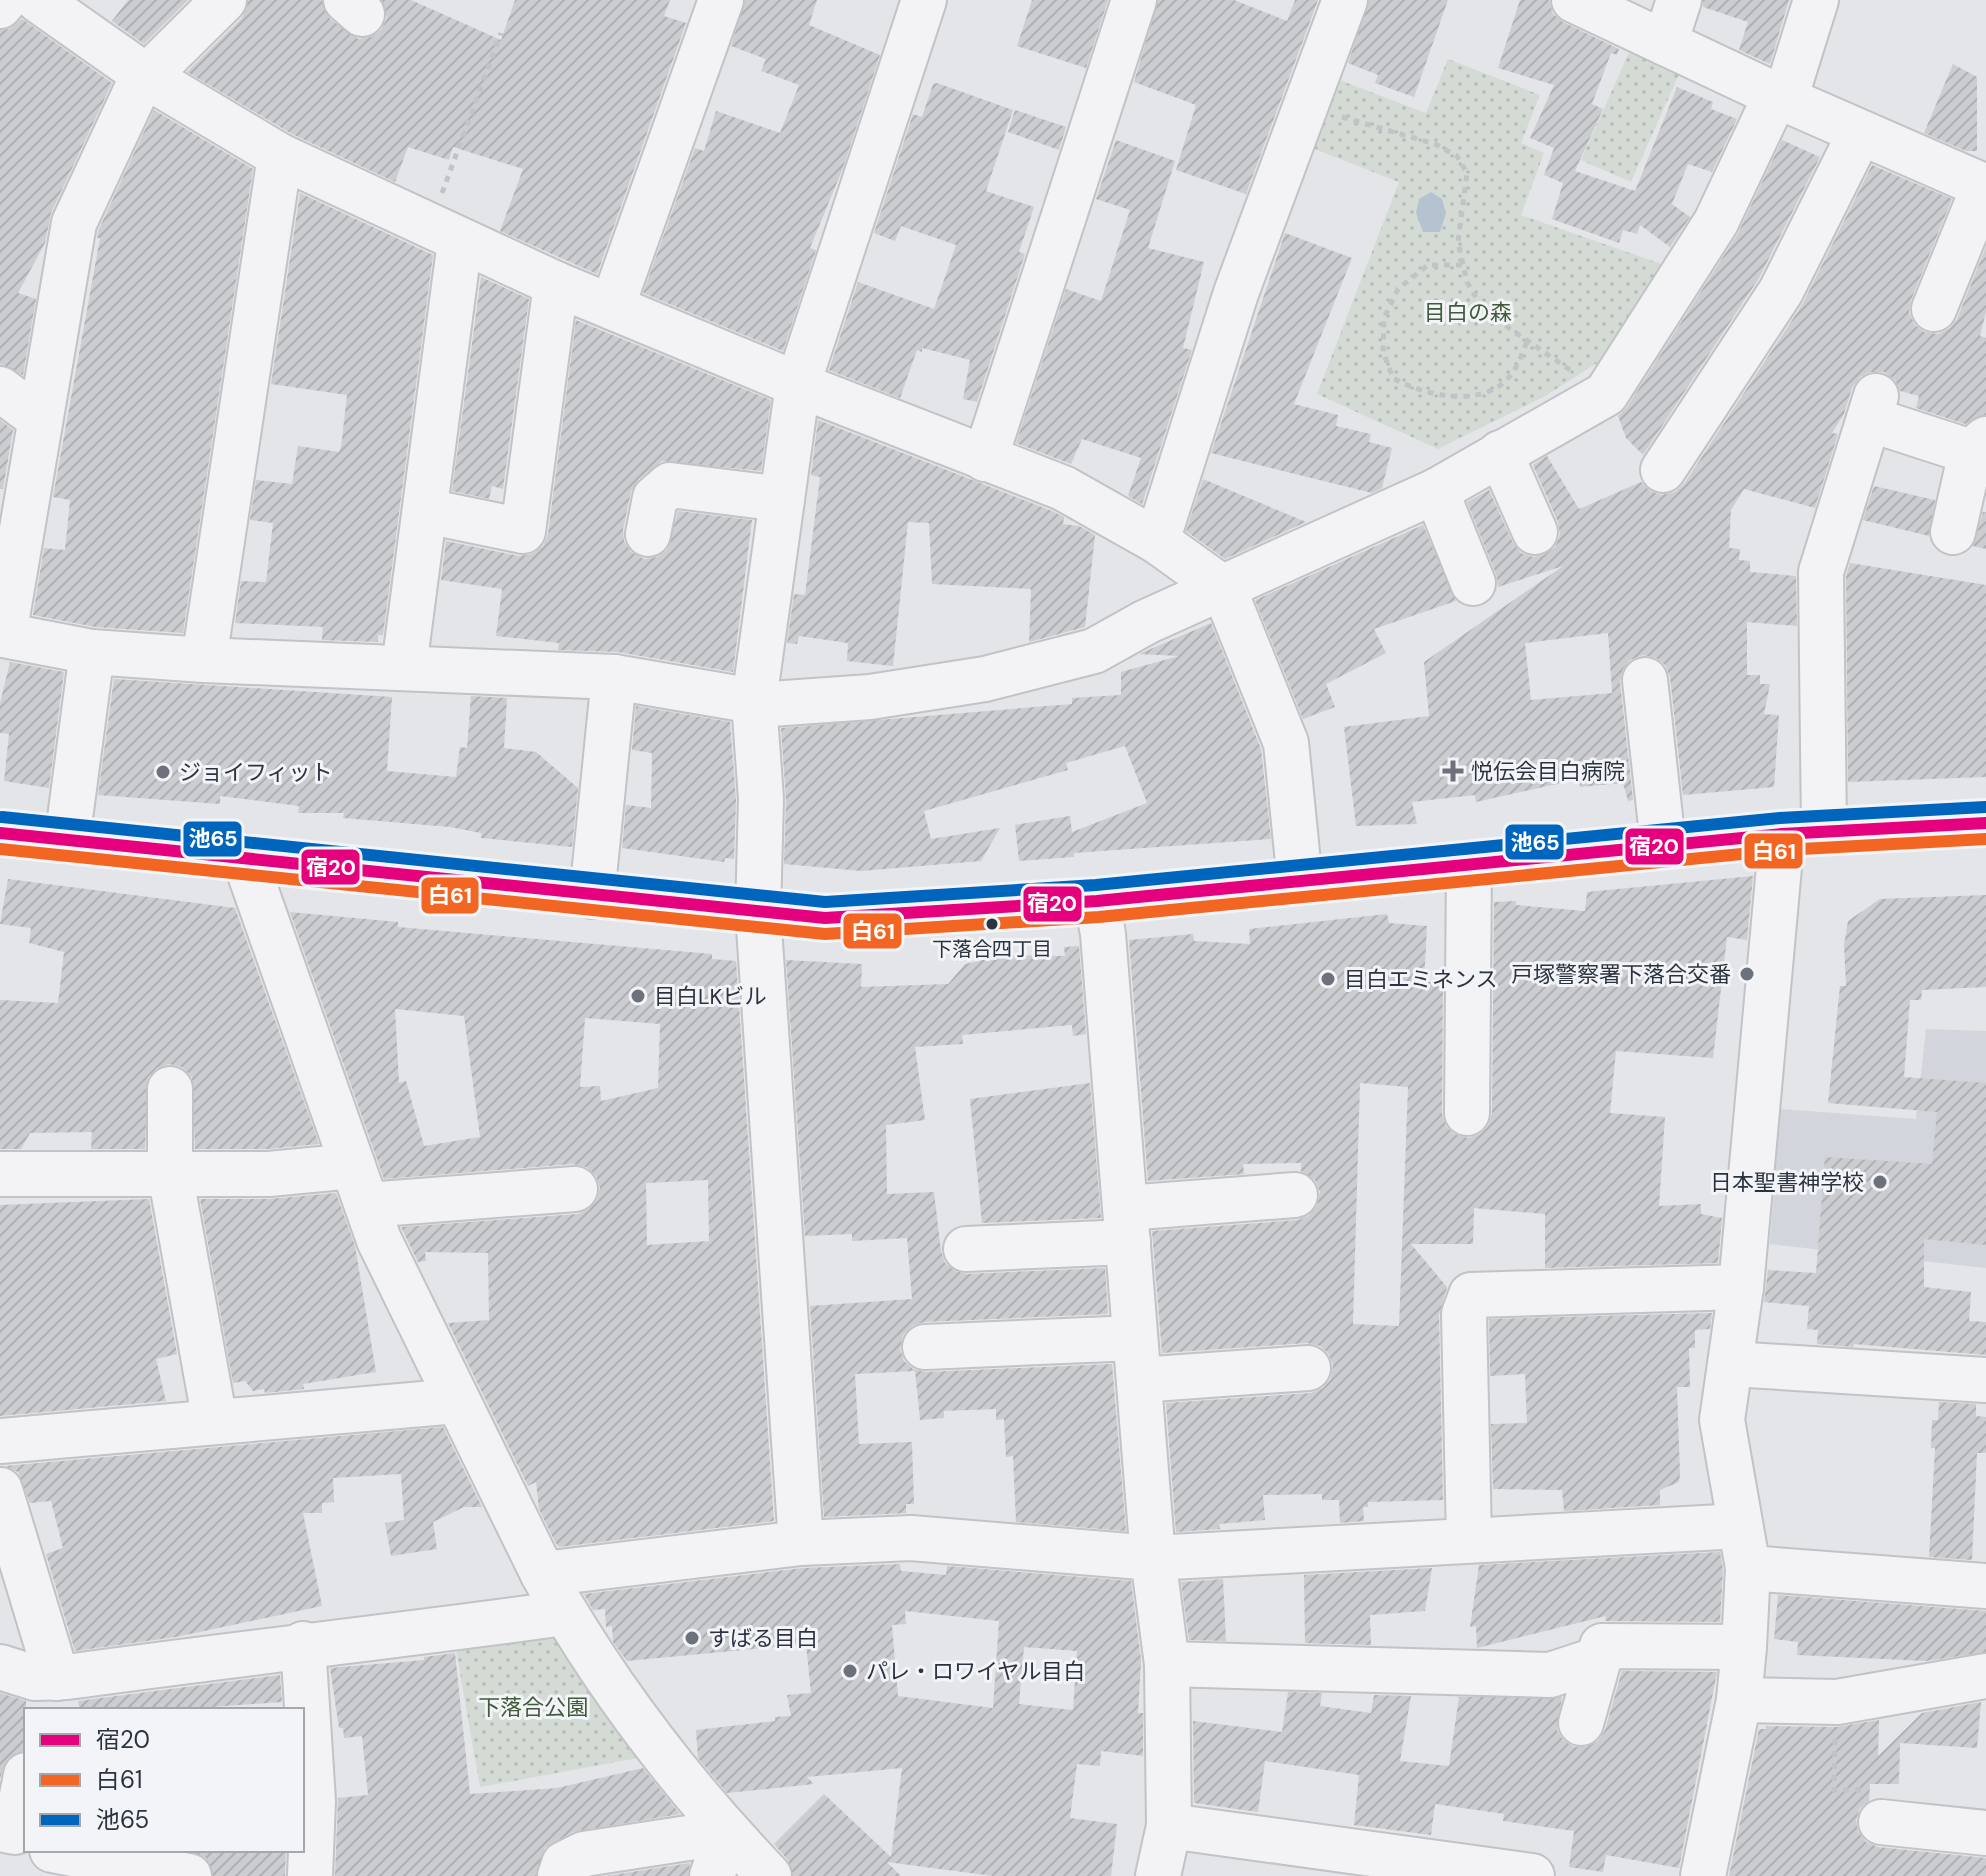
<svg xmlns="http://www.w3.org/2000/svg" width="1986" height="1876" viewBox="0 0 1986 1876" font-family="'DM Sans','Noto Sans JP',sans-serif">
  <style>
    .built { fill: #d2d5db }
    .park { fill: url(#park-dots) }
    .water { fill: #b5c2d0 }
    .building { fill: url(#building-hatch); fill-rule: evenodd }
    .lines { fill: none; stroke-linecap: round; stroke-linejoin: round }
    .minor-casing { stroke: #c2c3c6; stroke-width: 48 }
    .major-casing { stroke: #c0c2c5; stroke-width: 48 }
    .path { stroke: #c1c3c7; stroke-width: 5; stroke-dasharray: 6 6; stroke-linecap: butt }
    .minor { stroke: #f3f3f5; stroke-width: 44 }
    .major { stroke: #f7f7f7; stroke-width: 44 }
    .bus-1-casing { stroke: #f2f4f7; stroke-width: 18 }
    .bus-2-casing { stroke: #f2f4f7; stroke-width: 18 }
    .bus-3-casing { stroke: #f2f4f7; stroke-width: 18 }
    .bus-1 { stroke: #e5007d; stroke-width: 12 }
    .bus-2 { stroke: #f26522; stroke-width: 12 }
    .bus-3 { stroke: #0065bd; stroke-width: 12 }
    .poi-dot { fill: #6c717b; stroke: #f2f4f7; stroke-width: 3 }
    .bus-dot { fill: #2c3340; stroke: #f2f4f7; stroke-width: 3 }
    .labels { text-anchor: middle; stroke-width: 6; stroke-linejoin: round; paint-order: stroke }
    .bus-label { font-size: 20px; fill: #2c3340; stroke: #f2f4f7 }
    .park-label { font-size: 22px; fill: #415a3b; stroke: #f2f4f7 }
    .poi-label { font-size: 22px; fill: #2c3340; stroke: #f2f4f7; text-anchor: start }
    .line-badge { stroke: #f2f4f7; stroke-width: 3 }
    .badge-label { font-size: 22px; text-anchor: middle; font-weight: bold; fill: #fff }
  </style>
  <defs>
    <pattern id="park-dots" width="8" height="8" patternUnits="userSpaceOnUse" patternTransform="scale(2)"><rect width="8" height="8" fill="#d4dbd4"/><path d="M2 2h.1M6 6h.1" fill="none" stroke="#b6bcb7" stroke-width="1.8" stroke-linecap="round"/></pattern>
    <pattern id="building-hatch" width="6" height="6" patternUnits="userSpaceOnUse" patternTransform="scale(2)"><rect width="6" height="6" fill="#cccdd0"/><path d="M-1 1l2-2M0 6l6-6M5 7l2-2" fill="none" stroke="#afb0b4"/></pattern>
  </defs>
  <rect width="100%" height="100%" fill="#e3e5e8"/>
  <!-- built -->
  <polygon class="built" points="1926,1029 1986,1031 1986,1268 1770,1244 1780,1109 1916,1119"/>
  <!-- park -->
  <g class="park">
    <polygon points="1631,48 1681,70 1631,182 1581,160"/>
    <polygon points="1448,59 1540,95 1521,143 1544,153 1521,215 1667,266 1610,355 1545,396 1438,449 1317,394 1399,182 1312,148 1339,80 1426,113"/>
    <polygon points="557,1624 644,1757 480,1787 454,1638"/>
  </g>
  <!-- water -->
  <polygon class="water" points="1431,192 1442,199 1446,213 1440,232 1423,232 1416,213 1419,199"/>
  <!-- building -->
  <g class="building">
    <polygon points="128,0 188,0 144,44 112,21"/>
    <polygon points="248,0 322,0 330,19 358,39 371,37 381,30 387,18 382,0 411,0 501,40 515,0 670,0 664,16 686,23 597,274 500,231 523,169 453,147 449,160 408,147 395,182 292,134 187,72 242,18"/>
    <polygon points="745,0 817,0 809,25 880,55 843,168 810,248 816,250 783,351 643,293 695,148 704,151 716,111 780,133 799,85 761,71 766,59 731,46"/>
    <polygon points="1032,0 1108,0 1086,68 1017,46"/>
    <polygon points="1158,0 1234,0 1287,21 1295,0 1318,0 1246,194 1176,170 1196,105 1134,82"/>
    <polygon points="1369,0 1448,0 1414,97 1375,83 1378,75 1348,63"/>
    <polygon points="1520,0 1549,0 1553,14 1563,22 1619,49 1617,55 1611,53 1592,104 1603,109 1575,171 1635,191 1677,87 1713,102 1711,109 1737,119 1712,172 1688,164 1672,204 1690,217 1670,247 1640,225 1637,234 1623,230 1619,243 1552,219 1563,183 1544,175 1554,148 1530,138 1554,85 1498,68"/>
    <polygon points="1703,0 1789,0 1770,64 1739,50 1748,22 1703,7"/>
    <polygon points="22,19 112,83 51,213 45,243 18,293 36,299 23,375 0,364 0,30 9,29"/>
    <polygon points="1953,64 1977,77 1977,151 1966,151 1924,133"/>
    <polygon points="937,83 1013,110 986,191 1034,207 1019,252 1025,254 977,402 963,399 970,360 922,348 922,352 917,350 900,398 829,370 858,282 934,309 956,245 901,226 895,241 874,233 913,114 922,117 933,84"/>
    <polygon points="154,110 253,169 183,633 95,627 33,615 44,548 65,550 70,500 53,497 100,238 97,238 98,231"/>
    <polygon points="1015,110 1066,127 1059,150 1008,132"/>
    <polygon points="1116,140 1175,161 1148,248 1204,262 1183,348 1192,350 1142,504 1128,496 1141,458 1082,439 1071,464 1016,443 1066,289 1101,301 1130,210 1096,199"/>
    <polygon points="1782,140 1820,157 1759,278 1643,455 1626,438 1618,416 1627,407 1737,235"/>
    <path d="M1872,165l80,34 -41,101 -2,13 6,12 9,7 14,2 12,-6 7,-9 29,-72v65l-6,24 6,2v77l-21,9 -49,-16 3,-12 -19,-5 -5,-11 -11,-8h-14l-10,5 -8,11 -8,26 -12,19 6,1 -23,74 -71,-19 -13,21 -2,38 11,1 -1,11 11,1v11l46,4 1,50 -50,-4v53h13v9h10l-6,30 15,1 -5,72 -91,8 -13,-118 -5,-12 -9,-7 -13,-3 -13,5 -7,9 -3,13 13,118 -5,1 -5,-18 -43,4 -1,-8 -103,23 -1,-7 -63,7 5,22 -61,2 -12,-99 85,-11 -5,-54 139,-96 -65,21 -2,-13 -29,-72 22,-12 24,53 8,10 12,4 11,-2 11,-8 5,-12 -2,-13 -25,-57 14,-9 32,53 62,-27 9,9 11,4 14,-3 9,-8 118,-179zM1608,633l4,60 -81,7 -6,-57z"/>
    <polygon points="300,193 433,255 383,635 378,635 378,642 322,640 323,627 235,623 241,581 266,582 273,523 250,520 256,480 292,484 298,446 339,452 341,447 347,395 271,384"/>
    <polygon points="1285,233 1352,258 1294,404 1338,415 1336,426 1371,434 1369,442 1392,448 1382,488 1372,493 1211,453"/>
    <polygon points="481,277 529,299 503,489 492,486 489,499 452,491"/>
    <polygon points="576,320 771,400 761,471 662,461 639,479 631,492 623,529 624,541 631,552 644,559 657,557 667,550 678,511 752,520 733,672 618,652 558,650 559,643 496,636 502,589 441,580 446,541 519,556 532,554 543,546 548,534"/>
    <polygon points="0,420 13,430 3,489 0,489"/>
    <polygon points="818,420 1052,511 1064,517 1063,524 1079,526 1095,535 1085,627 1029,642 1031,589 932,584 929,523 908,522 893,666 847,661 848,643 799,636 797,644 787,643 794,594 805,595 820,477 811,475"/>
    <polygon points="1203,479 1306,522 1225,559 1186,531"/>
    <polygon points="1874,486 1935,500 1929,536 1863,520"/>
    <polygon points="1983,512 1986,512 1986,549 1973,546"/>
    <polygon points="1423,525 1456,601 1374,629 1386,653 1326,684 1335,707 1303,719 1255,600"/>
    <polygon points="1850,563 1986,585 1986,777 1848,782 1846,576"/>
    <polygon points="1211,623 1261,749 1271,839 1074,853 1074,857 1019,861 1015,825 1070,816 1072,832 1147,803 1125,746 1066,763 1068,770 924,811 931,839 1000,828 981,861 861,871 784,864 786,800 781,728 1072,704 1072,698 1121,695 1121,672 1179,656 1139,654"/>
    <polygon points="10,662 64,672 49,788 4,781 9,734 0,733 0,703"/>
    <polygon points="114,679 392,697 387,771 456,777 460,747 467,748 471,696 507,698 504,748 536,752 578,788 572,847 481,838 481,833 450,827 343,818 344,813 298,813 299,806 220,796 220,804 98,795"/>
    <polygon points="636,706 730,722 736,800 734,859 725,858 724,862 622,848 626,805 651,808 652,753 632,750"/>
    <path d="M1753,876l-6,64 -20,-3 -14,121 -97,-7 -6,62 55,4 -6,89 42,-2v10l21,4 -4,45 -173,5v-54l-71,-6 -1,36h-62l36,43 -8,28 4,185 -75,2v5h-5l1,14 -24,2 -1,-23h-17v-6l-59,1 2,25 -46,4 1,5 -44,3 -10,-129 145,-10 12,-5 7,-8 3,-15 -5,-12 -8,-7 -13,-3 -145,10 -10,-122 146,-11 10,-4 9,-10 3,-14 -5,-12 -14,-9v-8l-58,1 1,10 -96,7 -19,-241 64,-6 1,7 56,3 -1,-15 138,-15 2,9 38,3 -3,56h19l-1,132 4,12 8,8 14,4 12,-4 8,-8 4,-13 2,-211 22,-1v4l69,6 2,-19zM1360,1083l48,4 -9,239 -46,-2z"/>
    <polygon points="8,879 235,908 319,1144 268,1149 195,1149 192,1077 182,1067 169,1064 157,1068 148,1077 145,1149 91,1149 92,1132 30,1133 21,1149 0,1149 0,1000 58,1003 64,952 29,943 31,928 0,924"/>
    <polygon points="1986,895 1986,987 1922,990 1921,1000 1910,1000 1904,1077 1986,1083 1986,1245 1924,1239 1924,1287 1971,1292 1969,1321 1986,1322 1986,1355 1854,1344 1853,1347 1817,1344 1818,1330 1807,1329 1809,1306 1764,1302 1768,1270 1816,1273 1825,1157 1932,1164 1937,1112 1828,1103 1840,986 1846,986 1844,945 1848,921 1880,899"/>
    <path d="M290,912l108,10v5l314,27v5l24,2 38,560 -215,26 -4,-5 -16,-33 -3,-27 -8,4 -80,-163 41,-3 -1,-67 -63,-1 1,9 -8,1 -17,-35 177,-13 10,-4 9,-10 3,-12 -4,-12 -10,-9 -13,-3 -189,15zM395,1009l69,7 16,121 -56,9 -18,-65 -7,2zM585,1018l75,6 -2,64 -57,13 -1,-15 -20,1zM708,1180l1,61 -62,4 -1,-62z"/>
    <polygon points="1079,946 1086,1034 1073,1036 1072,1025 962,1035 963,1044 915,1047 925,1120 886,1125 887,1194 934,1192 941,1251 945,1263 955,1271 967,1274 1105,1268 1108,1314 924,1322 912,1326 903,1335 900,1349 904,1361 913,1369 926,1372 1112,1364 1126,1531 1016,1522 1013,1456 1006,1457 1004,1419 996,1420 996,1409 944,1411 944,1418 920,1420 915,1371 855,1374 859,1444 912,1442 914,1504 906,1504 906,1513 824,1517 810,1306 912,1299 907,1238 852,1241 852,1234 805,1236 786,960 862,964 861,987 948,984 965,964 1003,955 1065,956 1064,947"/>
    <polygon points="1090,1083 1101,1218 982,1223 970,1099"/>
    <polygon points="336,1193 355,1246 376,1372 303,1384 304,1389 265,1393 264,1389 253,1391 245,1381 233,1383 200,1199 269,1199"/>
    <polygon points="149,1199 177,1354 156,1359 166,1401 0,1416 0,1205"/>
    <polygon points="1712,1313 1710,1329 1695,1330 1695,1348 1689,1348 1690,1387 1677,1387 1680,1474 1679,1482 1660,1490 1660,1505 1564,1511 1562,1490 1493,1489 1491,1424 1527,1423 1525,1374 1490,1376 1489,1319"/>
    <polygon points="1939,1402 1976,1404 1976,1416 1986,1417 1986,1453 1977,1453 1972,1560 1929,1557 1935,1448 1931,1448 1932,1420 1938,1420"/>
    <polygon points="443,1427 482,1507 464,1507 433,1522 437,1549 391,1556 385,1523 404,1520 401,1474 333,1478 334,1502 322,1503 322,1513 303,1513 322,1606 176,1637 75,1651 46,1554 63,1548 51,1501 30,1503 18,1472 5,1466"/>
    <polygon points="1720,1552 1723,1570 1720,1622 1605,1621 1606,1616 1477,1648 1476,1626 1470,1627 1479,1565"/>
    <path d="M900,1564l1,7 45,4 1,-9 184,15 10,79 -3,53h5v43l-42,-5 -1,15 -23,-2 -7,54 47,6 -6,52h-118l-106,-14 14,14h-108l-5,-16 -14,-16 50,-50 67,63 11,-89 -95,9 7,7 -87,9 -29,-35 -2,-28 79,-9v-4l16,-1 -4,-21 24,-2 -5,-49 -179,17 -14,-19 -1,-16 -6,1 -1,-18 -12,1 -9,-16 219,-26zM905,1611l94,10 -6,87 -95,-12 -6,-71 14,-1zM1024,1647l53,4 -4,59 -54,-6z"/>
    <polygon points="1432,1568 1425,1611 1370,1615 1371,1645 1305,1643 1304,1575"/>
    <polygon points="1223,1579 1226,1641 1189,1640 1181,1582"/>
    <polygon points="1778,1595 1986,1611 1986,1652 1926,1661 1797,1655 1798,1642 1774,1639"/>
    <polygon points="455,1653 470,1794 557,1788 643,1768 680,1814 573,1832 545,1848 536,1876 335,1876 338,1798 368,1795 362,1736 344,1738 343,1728 339,1728 330,1668 424,1660 424,1657"/>
    <polygon points="1622,1671 1717,1672 1679,1868 1606,1855 1603,1872 1569,1867 1574,1831 1503,1821 1504,1814 1435,1804 1431,1835 1354,1825 1359,1775 1265,1761 1258,1812 1194,1803 1193,1721 1282,1732 1288,1692 1322,1693 1320,1706 1371,1713 1374,1695 1411,1696 1400,1761 1449,1766 1459,1697 1562,1697 1557,1730 1563,1740 1574,1747 1586,1747 1598,1741 1605,1730"/>
    <polygon points="280,1675 282,1702 212,1707 212,1710 80,1710 78,1701"/>
    <polygon points="0,1693 26,1701 26,1751 8,1758 0,1778"/>
    <polygon points="1981,1702 1977,1748 1900,1743 1899,1784 1870,1784 1869,1801 1860,1808 1856,1820 1858,1831 1866,1842 1878,1847 1986,1858 1986,1876 1729,1876 1759,1729 1766,1729 1766,1726 1837,1727 1879,1720 1878,1756 1922,1713"/>
    <polygon points="186,1850 286,1850 285,1876 213,1876 206,1858"/>
    <polygon points="690,1863 688,1876 605,1876"/>
  </g>
  <g class="lines">
    <defs>
      <g id="minor">
        <polyline points="38,0 146,76 280,156 556,284 814,391 1063,488 1157,541"/>
        <polyline points="224,0 139,84 74,223 4,635 92,652 204,660 614,677 771,704 870,697 985,679 1094,651 1146,622 1436,491 1606,394 1716,222 1768,112 1791,80 1816,0"/>
        <polyline points="346,0 362,14"/>
        <polyline points="1574,0 1780,97 1986,187"/>
        <polyline points="0,6 5,0"/>
        <polyline points="1665,43 1679,0"/>
        <polyline points="612,307 721,0"/>
        <polyline points="1934,309 1984,186"/>
        <polyline points="0,389 40,419"/>
        <polyline points="1869,419 1971,452"/>
        <polyline points="1500,453 1535,532"/>
        <polyline points="985,459 1134,0"/>
        <polyline points="1663,470 1781,291 1860,133"/>
        <polyline points="1436,491 1473,583"/>
        <polyline points="426,511 523,531 556,284"/>
        <polyline points="1953,532 1971,452 1986,439"/>
        <polyline points="648,534 655,498 670,485 782,499"/>
        <polyline points="204,660 280,156"/>
        <polyline points="404,667 460,241"/>
        <polyline points="1645,680 1663,844"/>
        <polyline points="1824,832 1821,572 1876,396"/>
        <polyline points="67,841 92,652"/>
        <path d="M244,857l135,383 164,334c62,111 139,211 226,302"/>
        <polyline points="1300,882 1286,743 1224,589 1157,541 1236,293 1345,0"/>
        <polyline points="592,896 614,677"/>
        <polyline points="1097,901 1103,934 1153,1558 1167,1664 1169,1826 1158,1876"/>
        <polyline points="170,1089 170,1173 215,1422"/>
        <polyline points="1467,1113 1469,864"/>
        <polyline points="0,1174 269,1174 353,1166"/>
        <polyline points="367,1205 575,1189"/>
        <polyline points="1126,1208 1295,1195"/>
        <polyline points="966,1249 1128,1242"/>
        <polyline points="925,1347 1135,1338"/>
        <polyline points="1732,1364 1986,1380"/>
        <polyline points="1139,1380 1308,1368"/>
        <polyline points="0,1441 457,1401"/>
        <polyline points="0,1490 57,1678"/>
        <polyline points="1469,1539 1464,1314 1471,1295 1741,1287"/>
        <polyline points="801,1543 758,913 761,799 754,701 798,384 924,0"/>
        <polyline points="1748,1568 1986,1586"/>
        <polyline points="543,1574 801,1543 911,1538 1153,1558 1740,1526"/>
        <polyline points="303,1644 313,1801 310,1876"/>
        <polyline points="1167,1664 1550,1675 1599,1659 1602,1646 1744,1647"/>
        <path d="M0,1667l35,11 32,-1c166,-23 332,-41 498,-64"/>
        <polyline points="1739,1700 1837,1702 1986,1676"/>
        <polyline points="1581,1723 1599,1659"/>
        <polyline points="1881,1822 1986,1833"/>
        <polyline points="1169,1826 1532,1876"/>
        <polyline points="0,1829 15,1832 26,1775"/>
        <polyline points="52,1850 189,1876"/>
        <polyline points="560,1876 564,1864 584,1854 727,1832 712,1876"/>
        <polyline points="1703,1876 1739,1700 1744,1647 1748,1568 1722,1420 1741,1287 1782,834"/>
      </g>
      <polyline id="major" points="0,833 825,918 1097,901 1782,834 1986,823"/>
    </defs>
    <!-- minor casing -->
    <use href="#minor" class="minor-casing"/>
    <!-- major casing -->
    <use href="#major" class="major-casing"/>
    <!-- path -->
    <g class="path">
      <polyline points="1342,117 1435,144 1457,156 1467,173 1458,242 1467,282 1484,311 1573,372"/>
      <polyline points="442,193 501,33"/>
      <path d="M1462,265h-34l-30,24 -14,29 -1,34 10,26c32,18 90,31 117,-2 8,-9 12,-23 17,-34"/>
      <polyline points="1835,1739 1834,1790 1861,1790"/>
    </g>
    <!-- minor -->
    <use href="#minor" class="minor"/>
    <!-- major -->
    <use href="#major" class="major"/>
    <defs>
      <polyline id="bus-1" points="0,833 825,918 1097,901 1782,834 1986,823"/>
      <polyline id="bus-2" points="0,849 825,934 1099,917 1783,850 1986,839"/>
      <polyline id="bus-3" points="2,817 825,902 1096,885 1780,818 1985,807"/>
    </defs>
    <!-- bus-1 casing -->
    <use href="#bus-1" class="bus-1-casing"/>
    <!-- bus-2 casing -->
    <use href="#bus-2" class="bus-2-casing"/>
    <!-- bus-3 casing -->
    <use href="#bus-3" class="bus-3-casing"/>
    <!-- bus-1 -->
    <use href="#bus-1" class="bus-1"/>
    <!-- bus-2 -->
    <use href="#bus-2" class="bus-2"/>
    <!-- bus-3 -->
    <use href="#bus-3" class="bus-3"/>
  </g>
  <!-- markers -->
  <g class="poi-dot">
    <path d="M1449 759h8v8h8v8h-8v8h-8v-8h-8v-8h8z"/>
    <circle cx="163" cy="772" r="8"/>
    <circle cx="1747" cy="974" r="8"/>
    <circle cx="1328" cy="979" r="8"/>
    <circle cx="638" cy="996" r="8"/>
    <circle cx="1880" cy="1182" r="8"/>
    <circle cx="692" cy="1638" r="8"/>
    <circle cx="850" cy="1671" r="8"/>
  </g>
  <circle class="bus-dot" cx="992" cy="924" r="7"/>
  <g class="labels">
    <!-- bus labels -->
    <g class="bus-label">
      <text x="992" y="956">下落合四丁目</text>
    </g>
    <!-- park labels -->
    <g class="park-label">
      <text x="1468" y="320">目白の森</text>
      <text x="533" y="1715">下落合公園</text>
    </g>
    <!-- poi labels -->
    <g class="poi-label">
      <text x="1471" y="779">悦伝会目白病院</text>
      <text x="179" y="780">ジョイフィット</text>
      <text x="1731" y="982" text-anchor="end">戸塚警察署下落合交番</text>
      <text x="1344" y="987">目白エミネンス</text>
      <text x="654" y="1004">目白LKビル</text>
      <text x="1864" y="1190" text-anchor="end">日本聖書神学校</text>
      <text x="708" y="1646">すばる目白</text>
      <text x="866" y="1679">パレ・ロワイヤル目白</text>
    </g>
  </g>
  <g class="line-badge">
    <rect x="182" y="820" width="61" height="38" rx="8" fill="#0065bd"/>
    <rect x="1504" y="823" width="61" height="38" rx="8" fill="#0065bd"/>
    <rect x="1624" y="827" width="61" height="39" rx="8" fill="#e5007d"/>
    <rect x="1743" y="832" width="61" height="38" rx="8" fill="#f26522"/>
    <rect x="300" y="848" width="61" height="38" rx="8" fill="#e5007d"/>
    <rect x="420" y="876" width="60" height="39" rx="8" fill="#f26522"/>
    <rect x="1022" y="885" width="61" height="38" rx="8" fill="#e5007d"/>
    <rect x="842" y="912" width="61" height="38" rx="8" fill="#f26522"/>
  </g>
  <g class="badge-label">
    <text x="213" y="846">池65</text>
    <text x="1535" y="850">池65</text>
    <text x="1654" y="854">宿20</text>
    <text x="1774" y="859">白61</text>
    <text x="331" y="875">宿20</text>
    <text x="450" y="903">白61</text>
    <text x="1052" y="911">宿20</text>
    <text x="873" y="939">白61</text>
  </g>
  <!-- legend -->
  <rect x="24" y="1708" width="280" height="144" fill="#f2f4f7" stroke="#a3a7ae" stroke-width="2"/>
  <rect x="40" y="1734" width="40" height="12" fill="#e5007d" stroke="#a3a7ae" stroke-width="2"/>
  <text x="96" y="1748" font-size="24" fill="#2c3340">宿20</text>
  <rect x="40" y="1774" width="40" height="12" fill="#f26522" stroke="#a3a7ae" stroke-width="2"/>
  <text x="96" y="1788" font-size="24" fill="#2c3340">白61</text>
  <rect x="40" y="1814" width="40" height="12" fill="#0065bd" stroke="#a3a7ae" stroke-width="2"/>
  <text x="96" y="1828" font-size="24" fill="#2c3340">池65</text>
</svg>
